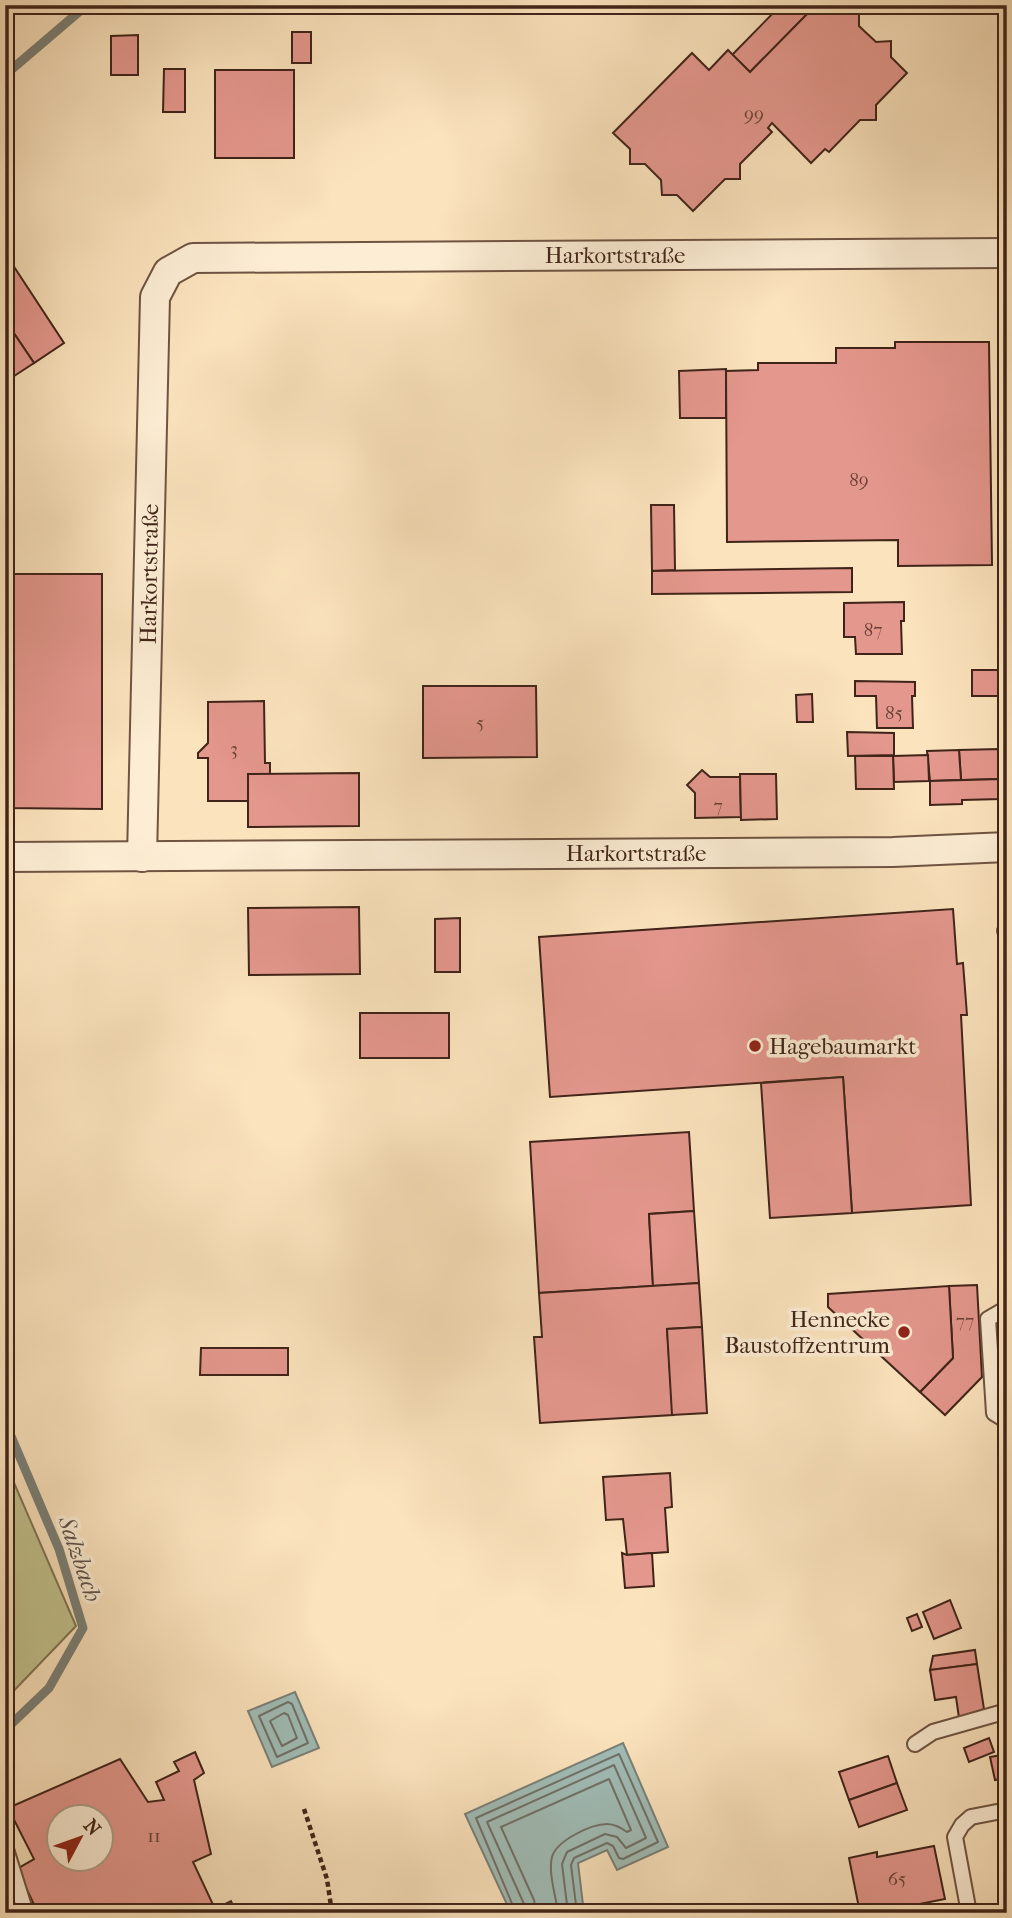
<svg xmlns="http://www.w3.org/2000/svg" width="1012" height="1918" viewBox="0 0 1012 1918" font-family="'IM FELL French Canon',serif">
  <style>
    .green { fill: #c2c38e; stroke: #817454; stroke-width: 2 }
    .water { fill: #a0bdb7; stroke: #7a8078; stroke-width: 2 }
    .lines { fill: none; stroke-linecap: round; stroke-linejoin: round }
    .shore { stroke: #707068; stroke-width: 2 }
    .stream { stroke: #7a8078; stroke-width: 9 }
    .building { fill: #e4978d; stroke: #402419; stroke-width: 2; fill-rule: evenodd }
    .service-casing { stroke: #6f5442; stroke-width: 18 }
    .minor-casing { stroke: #6f5442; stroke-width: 32 }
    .path { stroke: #402419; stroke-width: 4.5; stroke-dasharray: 5 3.5; stroke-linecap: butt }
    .service { stroke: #fcedd4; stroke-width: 14 }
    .minor { stroke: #fcedd4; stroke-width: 28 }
    .poi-dot { fill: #8f2418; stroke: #fcedd4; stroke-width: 2.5 }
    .labels { text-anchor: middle; stroke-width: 7; stroke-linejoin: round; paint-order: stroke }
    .number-label { font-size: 19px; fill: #694136 }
    .street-label { font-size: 23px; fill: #402419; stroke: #fcedd4 }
    .poi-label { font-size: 23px; fill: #402419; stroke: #fcedd4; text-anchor: start }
    .water-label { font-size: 24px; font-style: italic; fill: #5d5248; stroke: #fcedd4 }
  </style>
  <rect width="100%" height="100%" fill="#fbe3bd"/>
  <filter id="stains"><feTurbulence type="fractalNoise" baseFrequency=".00286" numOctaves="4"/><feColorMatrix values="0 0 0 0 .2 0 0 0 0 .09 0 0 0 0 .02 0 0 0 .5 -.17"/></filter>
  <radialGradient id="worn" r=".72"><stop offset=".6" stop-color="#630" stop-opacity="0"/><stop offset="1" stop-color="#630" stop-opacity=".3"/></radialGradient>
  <!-- green -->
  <polygon class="green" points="5,1462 76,1626 5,1700"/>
  <!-- water -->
  <g class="water">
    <polygon points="295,1692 319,1748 272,1767 248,1711"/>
    <polygon points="623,1743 668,1847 617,1870 607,1850 578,1863 584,1913 511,1913 465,1814"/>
  </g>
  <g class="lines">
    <!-- shore -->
    <g class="shore">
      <polygon points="288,1702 292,1704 308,1743 277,1757 259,1716"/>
      <polygon points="284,1713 288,1715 297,1738 282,1746 270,1721"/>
      <polyline points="516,1913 476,1818 619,1754 658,1842 623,1859 619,1858 613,1846 607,1843 574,1858 571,1865 577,1913"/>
      <polyline points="525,1913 524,1904 487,1822 614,1765 646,1838 626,1848 617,1837 605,1834 567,1852 562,1864 568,1913"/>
      <path d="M536,1913l-2,-13 -33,-73 108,-48 22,51 -4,2c-6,-4 -12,-8 -20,-8 -16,0 -51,17 -55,33 -4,16 4,39 6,56"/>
    </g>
    <!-- stream -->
    <g class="stream">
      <polyline points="5,75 87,5"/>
      <polyline points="5,1422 59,1549 83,1628 49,1688 5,1730"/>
    </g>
  </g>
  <!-- building -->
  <g class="building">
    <polygon points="781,5 808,5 812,9 750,72 732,55"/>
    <polygon points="816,5 839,5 844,10 859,11 859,26 876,42 891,41 891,57 907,73 876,105 876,120 860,120 829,152 825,149 811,163 772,123 768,128 772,132 740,164 740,179 725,179 693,211 677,195 662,195 661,180 645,164 630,164 630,149 613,133 692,53 709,70 728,50 750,72"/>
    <rect x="292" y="32" width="19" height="31"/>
    <polygon points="138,35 138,75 111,75 111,36"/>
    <polygon points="164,69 185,69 185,112 163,112"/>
    <rect x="215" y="70" width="79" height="88"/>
    <polygon points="5,253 64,343 34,363 5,320"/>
    <polygon points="5,320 34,363 5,382"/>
    <polygon points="895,342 989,342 992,565 898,566 898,540 727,542 726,371 758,370 758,363 836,363 836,348 895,348"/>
    <polygon points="726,369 726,418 680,418 679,371"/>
    <polygon points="651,505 674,505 675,570 652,571"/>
    <polygon points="852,568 852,592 652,594 652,571"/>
    <polygon points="5,574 102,574 102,809 5,808"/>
    <polygon points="904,602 904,621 901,621 902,654 856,654 855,637 844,637 844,603"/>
    <rect x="972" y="670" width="26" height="26"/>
    <polygon points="855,681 915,682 915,696 912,696 913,728 877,728 876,696 855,696"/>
    <polygon points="423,686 536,686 537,757 423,758"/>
    <polygon points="812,694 813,722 797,722 796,695"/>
    <polygon points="264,701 265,763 270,763 270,774 248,774 248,801 208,801 208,758 198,758 198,753 208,743 208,702"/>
    <polygon points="847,732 894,733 894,755 848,756"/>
    <polygon points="999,749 1001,779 961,780 959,750"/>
    <polygon points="959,750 961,780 930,781 927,751"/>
    <polygon points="928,755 929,781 894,782 893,756"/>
    <polygon points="855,756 893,756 894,789 856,789"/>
    <polygon points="702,770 710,777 740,777 741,817 695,818 695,793 687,785"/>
    <polygon points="359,773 359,826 248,827 248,774"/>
    <polygon points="740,774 776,774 777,819 741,820"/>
    <polygon points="1001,779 1001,799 962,800 962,804 930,805 930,781"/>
    <polygon points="359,907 360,974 249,975 248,908"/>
    <polygon points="953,909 957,964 963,963 967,1015 961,1015 971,1205 852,1213 843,1077 550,1097 539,937"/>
    <polygon points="460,918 460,972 435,972 435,919"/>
    <rect x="360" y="1013" width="89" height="45"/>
    <polygon points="843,1077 852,1213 770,1218 761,1083"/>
    <polygon points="689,1132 694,1211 649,1214 653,1286 539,1293 530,1142"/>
    <polygon points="694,1211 699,1283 653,1286 649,1214"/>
    <polygon points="699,1283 702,1327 667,1329 673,1415 540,1423 534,1337 542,1337 539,1293"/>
    <polygon points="977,1285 982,1377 945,1415 920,1392 953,1358 949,1286"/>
    <polygon points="949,1286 953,1358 920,1392 828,1307 828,1294"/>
    <polygon points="702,1327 707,1413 672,1415 667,1329"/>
    <polygon points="201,1348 288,1348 288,1375 200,1375"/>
    <polygon points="670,1473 672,1507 665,1508 668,1552 627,1555 623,1519 606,1520 603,1477"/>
    <polygon points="622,1553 627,1555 652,1553 654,1586 625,1588"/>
    <polygon points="950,1600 961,1628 934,1639 923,1612"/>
    <polygon points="917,1614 922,1627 912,1631 907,1618"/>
    <polygon points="975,1650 977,1664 930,1670 933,1656"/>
    <polygon points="977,1664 984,1709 959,1718 956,1697 935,1700 930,1670"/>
    <polygon points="989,1738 994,1752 969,1762 964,1748"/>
    <path d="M195,1752l9,21 -10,7 17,74 -18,8 22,47 16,-8 5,12h-198l-21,-44 17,-10 -26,-51 112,-49 28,43 16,-2 -8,-18 23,-11 -5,-9zM60,1816h42v42h-42z"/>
    <polygon points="1007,1754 1007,1778 995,1780 990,1757"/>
    <polygon points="888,1756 897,1783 849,1800 839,1772"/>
    <polygon points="897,1783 907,1810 859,1827 849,1800"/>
    <polygon points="934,1846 945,1899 874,1913 860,1913 849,1858 877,1852 877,1857"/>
  </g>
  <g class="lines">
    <defs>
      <g id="service">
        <polyline points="1005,931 1007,931"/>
        <polyline points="1007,1308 988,1319 994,1413 1007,1421"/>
        <polyline points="915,1744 933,1732 1007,1711"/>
        <polyline points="5,1846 26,1913"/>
        <polyline points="969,1913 955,1837 962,1825 971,1817 1007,1810"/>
      </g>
      <g id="minor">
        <polyline points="5,857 893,852 1007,847"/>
        <polyline points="142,857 155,297 168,272 193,258 1007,253"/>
      </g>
    </defs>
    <!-- service casing -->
    <use href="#service" class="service-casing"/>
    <!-- minor casing -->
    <use href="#minor" class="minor-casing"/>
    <!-- path -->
    <polyline class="path" points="304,1809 327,1879 332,1913"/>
    <!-- service -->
    <use href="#service" class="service"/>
    <!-- minor -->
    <use href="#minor" class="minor"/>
  </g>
  <!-- markers -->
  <g class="poi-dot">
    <circle cx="755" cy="1046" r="7"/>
    <circle cx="904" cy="1332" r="7"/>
  </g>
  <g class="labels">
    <!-- number labels -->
    <g class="number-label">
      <text x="754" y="120">99</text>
      <text x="859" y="486">89</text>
      <text x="873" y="636">87</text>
      <text x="894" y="719">85</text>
      <text x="480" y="729">5</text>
      <text x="234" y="755">3</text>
      <text x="718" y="812">7</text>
      <text x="965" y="1327">77</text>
      <text x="154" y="1842">11</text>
      <text x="897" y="1885">65</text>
    </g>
    <!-- street labels -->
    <g class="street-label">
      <text x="615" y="263">Harkortstraße</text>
      <text transform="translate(149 574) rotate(-89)" y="8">Harkortstraße</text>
      <text x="636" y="861">Harkortstraße</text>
    </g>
    <!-- poi labels -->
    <g class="poi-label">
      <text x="769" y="1054">Hagebaumarkt</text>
      <text x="890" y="1327" text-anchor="end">Hennecke<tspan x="890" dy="26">Baustoffzentrum</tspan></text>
    </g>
    <!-- water labels -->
    <g class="water-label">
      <text transform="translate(80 1559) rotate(71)" y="8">Salzbach</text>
    </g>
  </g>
  <!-- margin -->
  <rect width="1012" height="1918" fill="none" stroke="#fbe3bd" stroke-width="28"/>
  <rect x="7" y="7" width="998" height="1904" fill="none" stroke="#402419" stroke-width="3.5"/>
  <rect x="14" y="14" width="984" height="1890" fill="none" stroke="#402419" stroke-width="2"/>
  <!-- north arrow -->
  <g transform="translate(80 1838) rotate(49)"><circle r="33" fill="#fcedd4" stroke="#b19d89" stroke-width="2"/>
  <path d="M0-5L12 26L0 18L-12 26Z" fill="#8f2418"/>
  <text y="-10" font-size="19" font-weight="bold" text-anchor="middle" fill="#402419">N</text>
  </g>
  <rect width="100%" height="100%" filter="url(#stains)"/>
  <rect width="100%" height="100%" fill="url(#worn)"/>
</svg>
